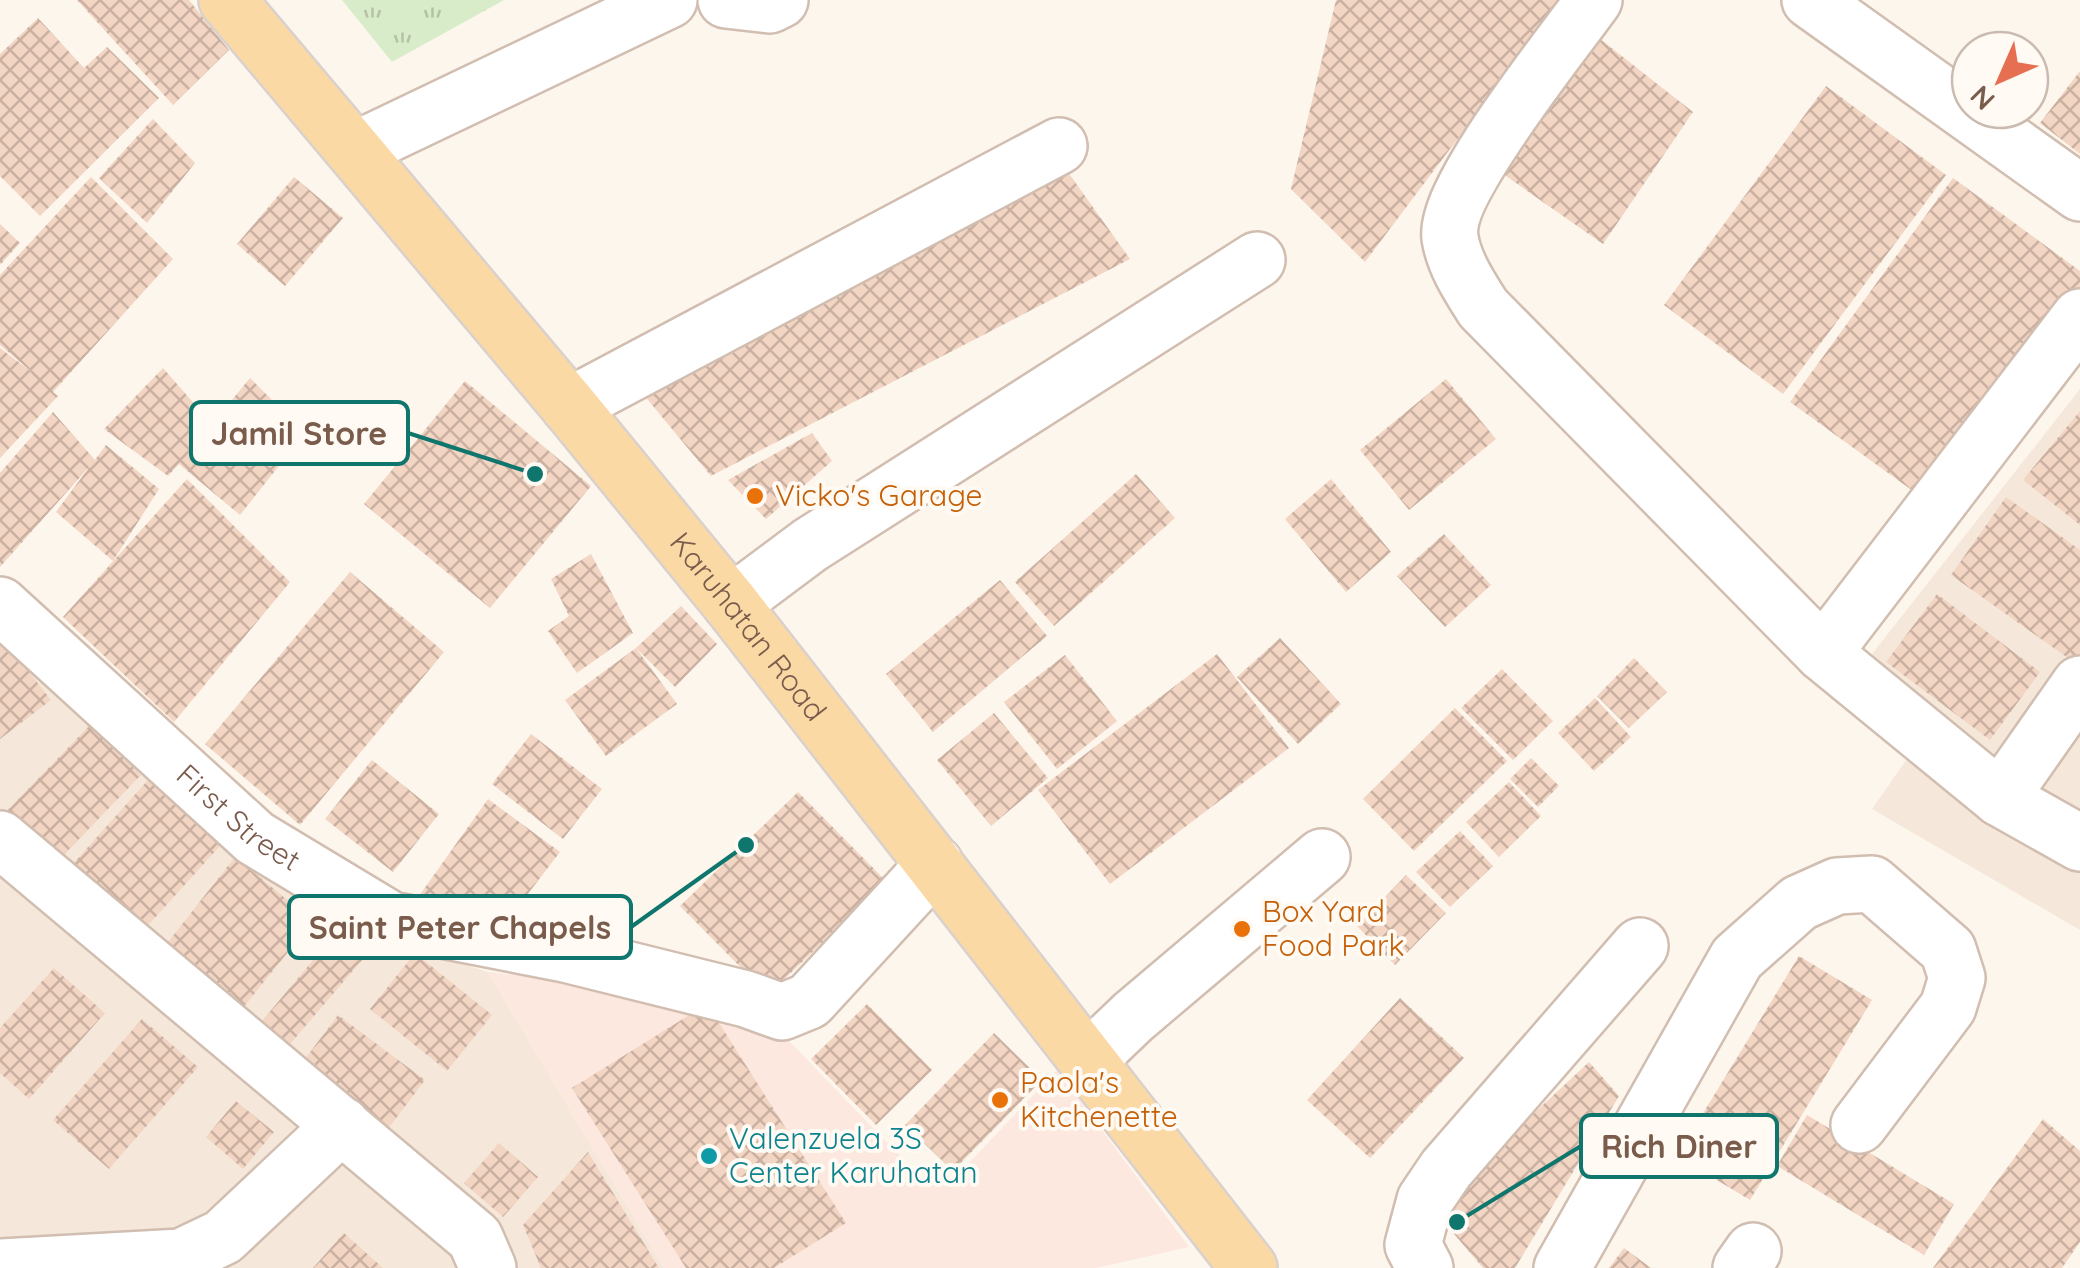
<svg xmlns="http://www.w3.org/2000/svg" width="2080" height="1268" viewBox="0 0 2080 1268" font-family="Quicksand,sans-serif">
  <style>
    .residential { fill: #f5e8da }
    .commercial { fill: #fde8e0 }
    .grass { fill: url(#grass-tufts) }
    .building { fill: url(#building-cross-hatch) }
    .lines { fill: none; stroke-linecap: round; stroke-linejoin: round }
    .minor-casing { stroke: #d1beb0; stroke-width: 60 }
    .major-casing { stroke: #dad1cd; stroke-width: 60 }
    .minor { stroke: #fff; stroke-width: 55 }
    .major { stroke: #fbd9a5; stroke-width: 55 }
    .food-dot { fill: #e8710a; stroke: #fffaf3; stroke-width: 4 }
    .culture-dot { fill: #0f9aa8; stroke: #fffaf3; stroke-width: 4 }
    .labels { text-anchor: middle; stroke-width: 8; stroke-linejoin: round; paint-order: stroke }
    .food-label { font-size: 30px; fill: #c56008; stroke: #fffaf3; text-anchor: start }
    .street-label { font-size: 30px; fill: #7a5c4d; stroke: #fffaf3 }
    .culture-label { font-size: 30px; fill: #0d838f; stroke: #fffaf3; text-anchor: start }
    .leader { fill: none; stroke: #0f766e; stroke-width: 4 }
    .callout-dot { fill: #0f766e; stroke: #fffaf3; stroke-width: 4 }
    .callout { fill: #fffaf3; stroke: #0f766e; stroke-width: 4 }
    .callout-label { font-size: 32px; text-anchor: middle; font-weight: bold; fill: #7a5c4d }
  </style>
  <defs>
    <pattern id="grass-tufts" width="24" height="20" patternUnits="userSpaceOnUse" patternTransform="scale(2.5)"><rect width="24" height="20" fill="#d8ecc9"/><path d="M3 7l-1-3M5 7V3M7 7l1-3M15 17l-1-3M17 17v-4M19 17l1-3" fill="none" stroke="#b4c2a5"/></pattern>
    <pattern id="building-cross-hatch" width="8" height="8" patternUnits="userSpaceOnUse" patternTransform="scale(2.5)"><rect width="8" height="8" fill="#f3d5c3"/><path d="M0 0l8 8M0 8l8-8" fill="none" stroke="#cab0a1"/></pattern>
  </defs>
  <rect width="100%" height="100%" fill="#fdf6ec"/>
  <!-- residential -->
  <g class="residential">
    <polygon points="2080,389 2080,930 1872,809 1928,729 1872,654"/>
    <polygon points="0,622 379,937 488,972 664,1268 0,1268"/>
  </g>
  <!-- commercial -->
  <polygon class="commercial" points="488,972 703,995 770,1021 924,1181 947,1186 1057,1070 1189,1247 1096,1268 664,1268"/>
  <!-- grass -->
  <polygon class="grass" points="342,0 504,0 392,62"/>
  <!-- building -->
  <g class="building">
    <polygon points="77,0 189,0 229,50 173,105"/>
    <polygon points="1336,0 1562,0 1365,262 1291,189"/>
    <polygon points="38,18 84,68 107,47 159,98 40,216 0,176 0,54"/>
    <polygon points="1595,35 1693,112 1603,244 1496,169"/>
    <polygon points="2080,71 2080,154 2040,123"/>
    <polygon points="1826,86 1946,175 1783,394 1664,305"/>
    <polygon points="153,119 195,163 147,223 99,178"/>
    <polygon points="1055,154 1130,259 711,476 638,388"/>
    <polygon points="91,177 173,259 53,392 58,396 0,458 0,348 33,373 0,345 0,275"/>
    <polygon points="294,177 343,218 285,286 237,244"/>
    <polygon points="1953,178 2080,271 2080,286 1924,499 1790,402"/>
    <polygon points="0,224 20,243 0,265"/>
    <polygon points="163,368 212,424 250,378 305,433 240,515 179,464 168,476 104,429"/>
    <polygon points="1446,379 1496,439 1409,510 1360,450"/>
    <polygon points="465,381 591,486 490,608 364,504"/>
    <polygon points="2080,411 2080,525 2023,480"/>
    <polygon points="53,412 95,460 106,445 159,489 113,561 56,512 90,466 0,567 0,473"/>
    <polygon points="812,433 832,461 766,519 728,480"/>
    <polygon points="1136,474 1175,518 1054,626 1015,582"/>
    <polygon points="187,479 290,582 174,722 63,617"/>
    <polygon points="1331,479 1391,552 1346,592 1285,519"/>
    <polygon points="2006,497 2080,550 2080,655 2075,663 1951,575"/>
    <polygon points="1444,534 1491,585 1445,627 1397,576"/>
    <polygon points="591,554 633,633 577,673 548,631 569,616 551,579"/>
    <polygon points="350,572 444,652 300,825 205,744"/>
    <polygon points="1000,580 1047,636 933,732 886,674"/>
    <polygon points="1937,594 2040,672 1990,740 1886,662"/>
    <polygon points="681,606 717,644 675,687 636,648"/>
    <polygon points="1280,638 1341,704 1298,744 1237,677"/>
    <polygon points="4,640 51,700 0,739 0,644"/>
    <polygon points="636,648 677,704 606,756 565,700"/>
    <polygon points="1217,654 1289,748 1110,884 1038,790"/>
    <polygon points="1065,655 1117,721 1057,769 1004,702"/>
    <polygon points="1634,658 1667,692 1629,728 1597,696"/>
    <polygon points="1502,669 1553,721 1513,760 1461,708"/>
    <polygon points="1595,698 1631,737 1594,771 1558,733"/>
    <polygon points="1455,708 1507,761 1414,851 1363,799"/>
    <polygon points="994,713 1048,778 991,826 937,760"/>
    <polygon points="90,725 141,775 51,868 0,818"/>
    <polygon points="531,734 602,789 563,839 492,784"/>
    <polygon points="1531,758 1559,786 1538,807 1510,779"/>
    <polygon points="372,760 439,814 393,872 325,819"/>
    <polygon points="157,770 229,836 143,931 71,866"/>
    <polygon points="1509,782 1541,816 1499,857 1466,822"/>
    <polygon points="798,792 886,881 768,995 680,906"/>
    <polygon points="488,799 560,852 504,925 414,903"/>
    <polygon points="1460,831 1493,866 1450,907 1416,872"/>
    <polygon points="235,857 313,921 239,1013 161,951"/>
    <polygon points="1406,875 1446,913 1395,965 1357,926"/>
    <polygon points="335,934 363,959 284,1051 257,1027"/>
    <polygon points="415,953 492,1015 447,1071 370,1009"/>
    <polygon points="1799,956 1872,1000 1750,1200 1677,1156"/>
    <polygon points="54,968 105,1013 29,1099 0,1073 0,1028"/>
    <polygon points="1400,998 1464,1058 1370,1158 1307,1100"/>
    <polygon points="707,1004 846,1223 774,1268 686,1268 572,1088"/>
    <polygon points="867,1004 932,1070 876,1125 811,1059"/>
    <polygon points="338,1015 425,1080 388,1129 302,1063"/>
    <polygon points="142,1019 198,1067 109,1169 53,1120"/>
    <polygon points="994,1033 1042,1080 953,1171 905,1125"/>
    <polygon points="1589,1062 1619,1096 1515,1268 1483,1268 1432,1208"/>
    <polygon points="236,1101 274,1132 243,1169 206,1137"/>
    <polygon points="1807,1115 1954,1204 1924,1255 1777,1166"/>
    <polygon points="2043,1119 2080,1151 2080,1242 2062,1268 1933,1268"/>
    <polygon points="499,1143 538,1177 503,1217 464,1183"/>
    <polygon points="588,1152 659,1268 541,1268 523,1225"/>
    <polygon points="344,1233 383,1268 313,1268"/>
    <polygon points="1624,1248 1651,1268 1609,1268"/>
  </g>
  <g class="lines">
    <defs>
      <g id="minor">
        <polyline points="726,0 770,5 780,0"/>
        <path d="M1594,0c-31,44 -151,190 -144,238 4,25 19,48 33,70l340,345 177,145 80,45"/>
        <polyline points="1810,0 2080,193"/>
        <polyline points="355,150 669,0"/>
        <polyline points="569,406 1059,146"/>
        <polyline points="731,604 810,545 1257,260"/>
        <path id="s1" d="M0,605l255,233 136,82 174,34 181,45 36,13 27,-11 126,-137"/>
        <polyline points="1823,653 2080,317"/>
        <polyline points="2000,798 2080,684"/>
        <polyline points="0,839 475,1238 488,1268"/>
        <polyline points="1087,1061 1133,1017 1322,857"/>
        <polyline points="0,1267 181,1257 223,1237 342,1125"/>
        <polyline points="1425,1268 1413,1245 1425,1200 1446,1169 1640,946"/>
        <polyline points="1562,1268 1737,958 1799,903 1837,886 1872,884 1948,950 1957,978 1948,1007 1859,1125"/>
        <polyline points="1741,1268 1753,1251"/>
      </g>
      <g id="major">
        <path id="s2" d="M227,0l342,406 162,198 518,664"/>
      </g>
    </defs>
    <!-- minor casing -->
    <use href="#minor" class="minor-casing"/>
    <!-- major casing -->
    <use href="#major" class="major-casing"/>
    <!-- minor -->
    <use href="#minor" class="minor"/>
    <!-- major -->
    <use href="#major" class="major"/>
  </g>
  <!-- markers -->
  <g class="food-dot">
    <circle cx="755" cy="496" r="10"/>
    <circle cx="1242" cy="929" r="10"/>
    <circle cx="1000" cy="1100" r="10"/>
  </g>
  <circle class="culture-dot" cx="709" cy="1156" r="10"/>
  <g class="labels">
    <!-- food labels -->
    <g class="food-label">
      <text x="775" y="506">Vicko's Garage</text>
      <text x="1262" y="922">Box Yard<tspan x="1262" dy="34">Food Park</tspan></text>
      <text x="1020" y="1093">Paola's<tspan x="1020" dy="34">Kitchenette</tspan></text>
    </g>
    <!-- street labels -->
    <g class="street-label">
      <text dy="10" stroke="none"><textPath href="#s2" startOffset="815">Karuhatan Road</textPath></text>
      <text dy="10" stroke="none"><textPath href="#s1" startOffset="320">First Street</textPath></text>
    </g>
    <!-- culture labels -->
    <g class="culture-label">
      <text x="729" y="1149">Valenzuela 3S<tspan x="729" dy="34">Center Karuhatan</tspan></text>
    </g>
  </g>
  <!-- callouts -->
  <path class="leader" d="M535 474L408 433M746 845L631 927M1457 1222L1581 1146"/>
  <g class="callout-dot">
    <circle cx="535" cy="474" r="10"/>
    <circle cx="746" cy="845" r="10"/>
    <circle cx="1457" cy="1222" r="10"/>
  </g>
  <g class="callout">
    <rect x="191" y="402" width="217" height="62" rx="10"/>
    <rect x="289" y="896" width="342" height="62" rx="10"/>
    <rect x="1581" y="1115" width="196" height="62" rx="10"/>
  </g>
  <g class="callout-label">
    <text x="299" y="445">Jamil Store</text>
    <text x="460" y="939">Saint Peter Chapels</text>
    <text x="1679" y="1158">Rich Diner</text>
  </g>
  <!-- north arrow -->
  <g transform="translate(2000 80) rotate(225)"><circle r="48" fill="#fffaf3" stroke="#cabbb1" stroke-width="2.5"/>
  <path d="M0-8L18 38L0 25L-18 38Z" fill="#e76f51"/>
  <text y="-15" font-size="28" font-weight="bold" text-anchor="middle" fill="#7a5c4d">N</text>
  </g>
</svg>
